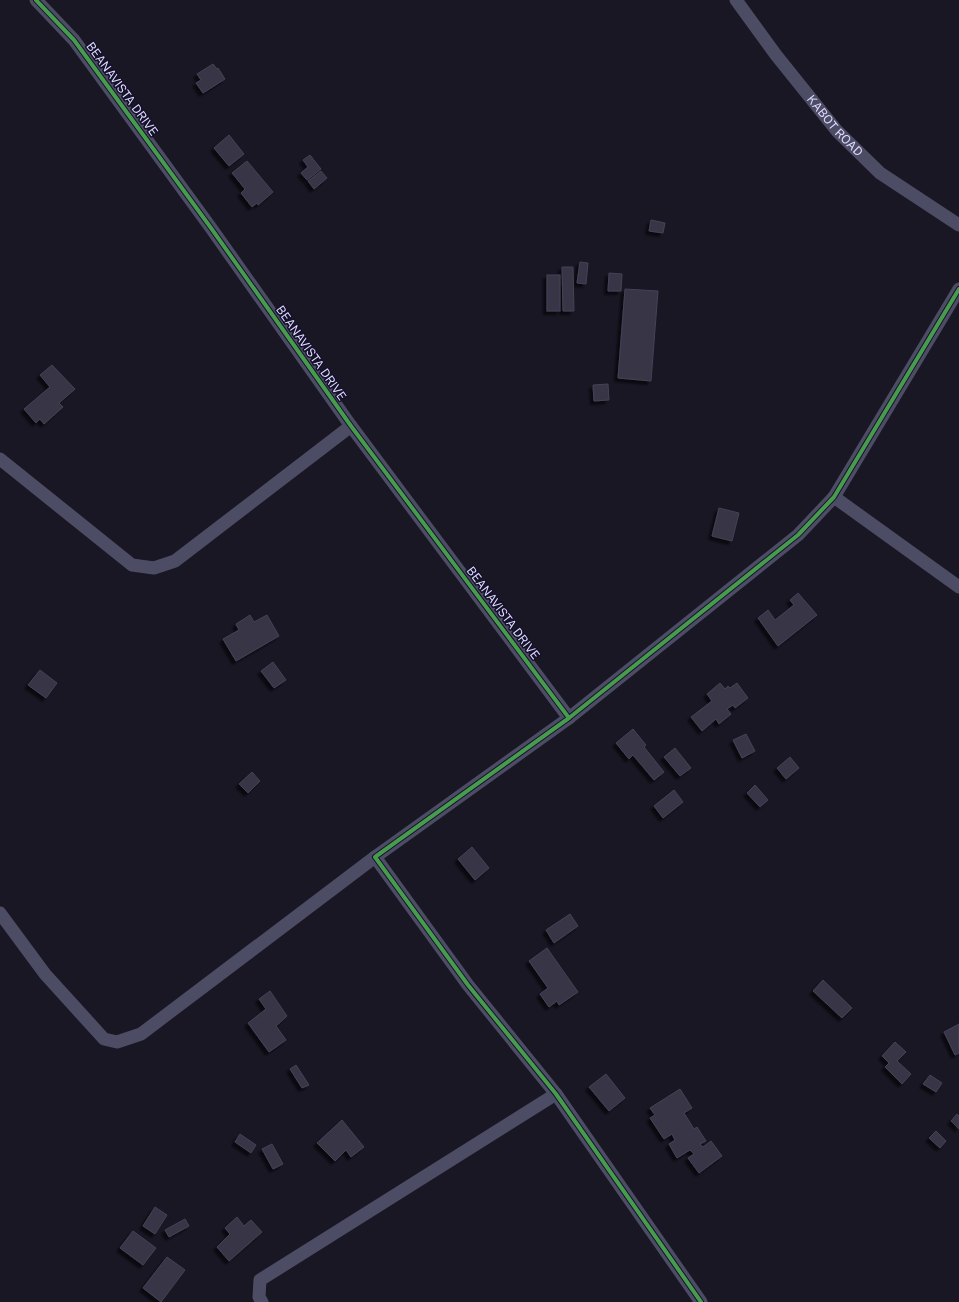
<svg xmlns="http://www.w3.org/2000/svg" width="959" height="1302" viewBox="0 0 959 1302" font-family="'Public Sans',sans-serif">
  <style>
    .building { fill: #383546; stroke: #454258; filter: url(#shadow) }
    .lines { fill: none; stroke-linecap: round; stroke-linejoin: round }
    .street { stroke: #4d4c65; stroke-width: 13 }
    .cycleway-casing { stroke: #15112a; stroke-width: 6 }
    .cycleway { stroke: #469c4c; stroke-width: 4 }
    .labels { text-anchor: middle; stroke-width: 3; stroke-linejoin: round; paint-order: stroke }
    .street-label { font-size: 12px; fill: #dedaff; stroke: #15112a }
  </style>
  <defs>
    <filter id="shadow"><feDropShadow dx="-3.5" dy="3.5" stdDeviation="1" flood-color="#0009"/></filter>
  </defs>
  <rect width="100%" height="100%" fill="#191724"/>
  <!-- building -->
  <g class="building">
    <polygon points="213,64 217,69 218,68 225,79 203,93 196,83 201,80 197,74"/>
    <polygon points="229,135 244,154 229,166 214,148"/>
    <polygon points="310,155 321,169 307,180 301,173 308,167 303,160"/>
    <polygon points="247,161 273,192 258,205 257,203 252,207 241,193 245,189 232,173"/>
    <polygon points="321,171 327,178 314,189 308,181"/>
    <polygon points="651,220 665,223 663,233 649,231"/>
    <polygon points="580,262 588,263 586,284 577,283"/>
    <polygon points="562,267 573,267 574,311 563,311"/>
    <polygon points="609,273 622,274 621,291 608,291"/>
    <rect x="547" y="275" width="13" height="36"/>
    <polygon points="625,289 658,291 651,381 618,378"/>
    <polygon points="52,365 75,389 59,403 63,407 44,424 40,419 36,423 24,409 50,387 40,375"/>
    <polygon points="608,384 609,400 594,401 593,385"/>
    <polygon points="719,508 739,513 732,541 712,536"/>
    <polygon points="798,593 817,615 778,646 758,618 768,610 775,620 794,605 790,600"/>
    <polygon points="250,615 254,622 267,615 279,636 236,661 223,639 239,630 236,624"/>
    <polygon points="273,662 286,680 274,688 261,671"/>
    <polygon points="40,670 57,683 46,698 28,685"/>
    <polygon points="720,683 725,689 728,686 730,688 737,683 748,698 735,708 733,705 727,709 731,714 719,724 716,719 702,731 691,717 712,701 707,694"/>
    <polygon points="633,729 646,745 644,747 664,772 654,780 633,755 629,759 616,743"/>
    <polygon points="746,734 755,751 742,758 733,740"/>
    <polygon points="675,748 691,768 680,776 664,757"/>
    <polygon points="790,757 799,768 786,779 777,768"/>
    <polygon points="252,772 260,781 248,793 239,784"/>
    <polygon points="755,785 768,800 760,807 747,793"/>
    <polygon points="674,790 683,802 663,818 654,806"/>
    <polygon points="472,847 489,868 475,880 458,859"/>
    <polygon points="570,914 578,926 554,943 546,930"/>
    <polygon points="547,948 578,992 559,1005 557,1001 549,1007 540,994 548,988 529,961"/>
    <polygon points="823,980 852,1008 842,1018 813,991"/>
    <polygon points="270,991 287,1016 276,1026 286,1040 269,1052 248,1023 266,1009 259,999"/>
    <polygon points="959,1024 959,1053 955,1055 944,1032"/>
    <polygon points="895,1042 906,1052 897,1061 911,1074 902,1084 885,1067 889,1063 882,1056"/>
    <polygon points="296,1065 309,1085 302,1088 290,1069"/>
    <polygon points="606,1074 625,1098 609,1111 589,1087"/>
    <polygon points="930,1075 942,1083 936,1092 923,1084"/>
    <polygon points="680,1089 692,1108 684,1113 694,1129 697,1127 706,1141 700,1144 703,1147 711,1141 722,1156 699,1173 688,1158 694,1154 690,1150 677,1158 669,1144 675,1140 672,1134 664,1139 650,1118 655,1115 650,1108"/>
    <polygon points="957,1114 959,1116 959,1129 951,1121"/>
    <polygon points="342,1120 364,1147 351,1157 346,1150 335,1161 317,1143"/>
    <polygon points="936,1131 946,1141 940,1148 929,1138"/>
    <polygon points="240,1134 256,1145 251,1153 235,1142"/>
    <polygon points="272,1144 283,1164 273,1169 262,1149"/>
    <polygon points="155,1207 167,1215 155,1234 143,1226"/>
    <polygon points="237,1217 244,1226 251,1220 262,1232 229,1261 217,1247 230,1234 225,1228"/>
    <polygon points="185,1219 189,1226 169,1237 165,1230"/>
    <polygon points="133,1231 156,1248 143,1265 120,1248"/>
    <polygon points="167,1257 185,1270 161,1302 143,1288"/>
  </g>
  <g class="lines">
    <!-- street -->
    <g class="street">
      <polyline points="36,0 74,40 211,228 351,426 569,718"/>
      <path id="s1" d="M736,0l40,55 61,76 43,42 79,52"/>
      <polyline points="0,459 132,565 154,568 175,561 351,426"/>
      <polyline points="834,497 959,587"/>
      <polyline points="0,913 45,974 104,1039 117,1042 141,1034 375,857"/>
      <polyline points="262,1302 259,1297 260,1280 556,1094"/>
      <polyline points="701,1302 556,1094 468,985 375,857 569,718 798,535 834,497 959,289"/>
    </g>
    <defs>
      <g id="cycleway">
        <polyline points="36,0 74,40 211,228 351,426 569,718"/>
        <polyline points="701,1302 556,1094 468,985 375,857 569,718 798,535 834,497 959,289"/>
      </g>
    </defs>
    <!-- cycleway casing -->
    <use href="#cycleway" class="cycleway-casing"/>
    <!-- cycleway -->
    <use href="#cycleway" class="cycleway"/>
  </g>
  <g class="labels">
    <!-- street labels -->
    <g class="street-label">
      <text transform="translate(122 89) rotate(54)" y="4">BEANAVISTA DRIVE</text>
      <text dy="4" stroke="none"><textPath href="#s1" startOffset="160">KABOT ROAD</textPath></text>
      <text transform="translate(311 353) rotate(55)" y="4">BEANAVISTA DRIVE</text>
      <text transform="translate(503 613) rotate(53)" y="4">BEANAVISTA DRIVE</text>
    </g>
  </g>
</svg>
